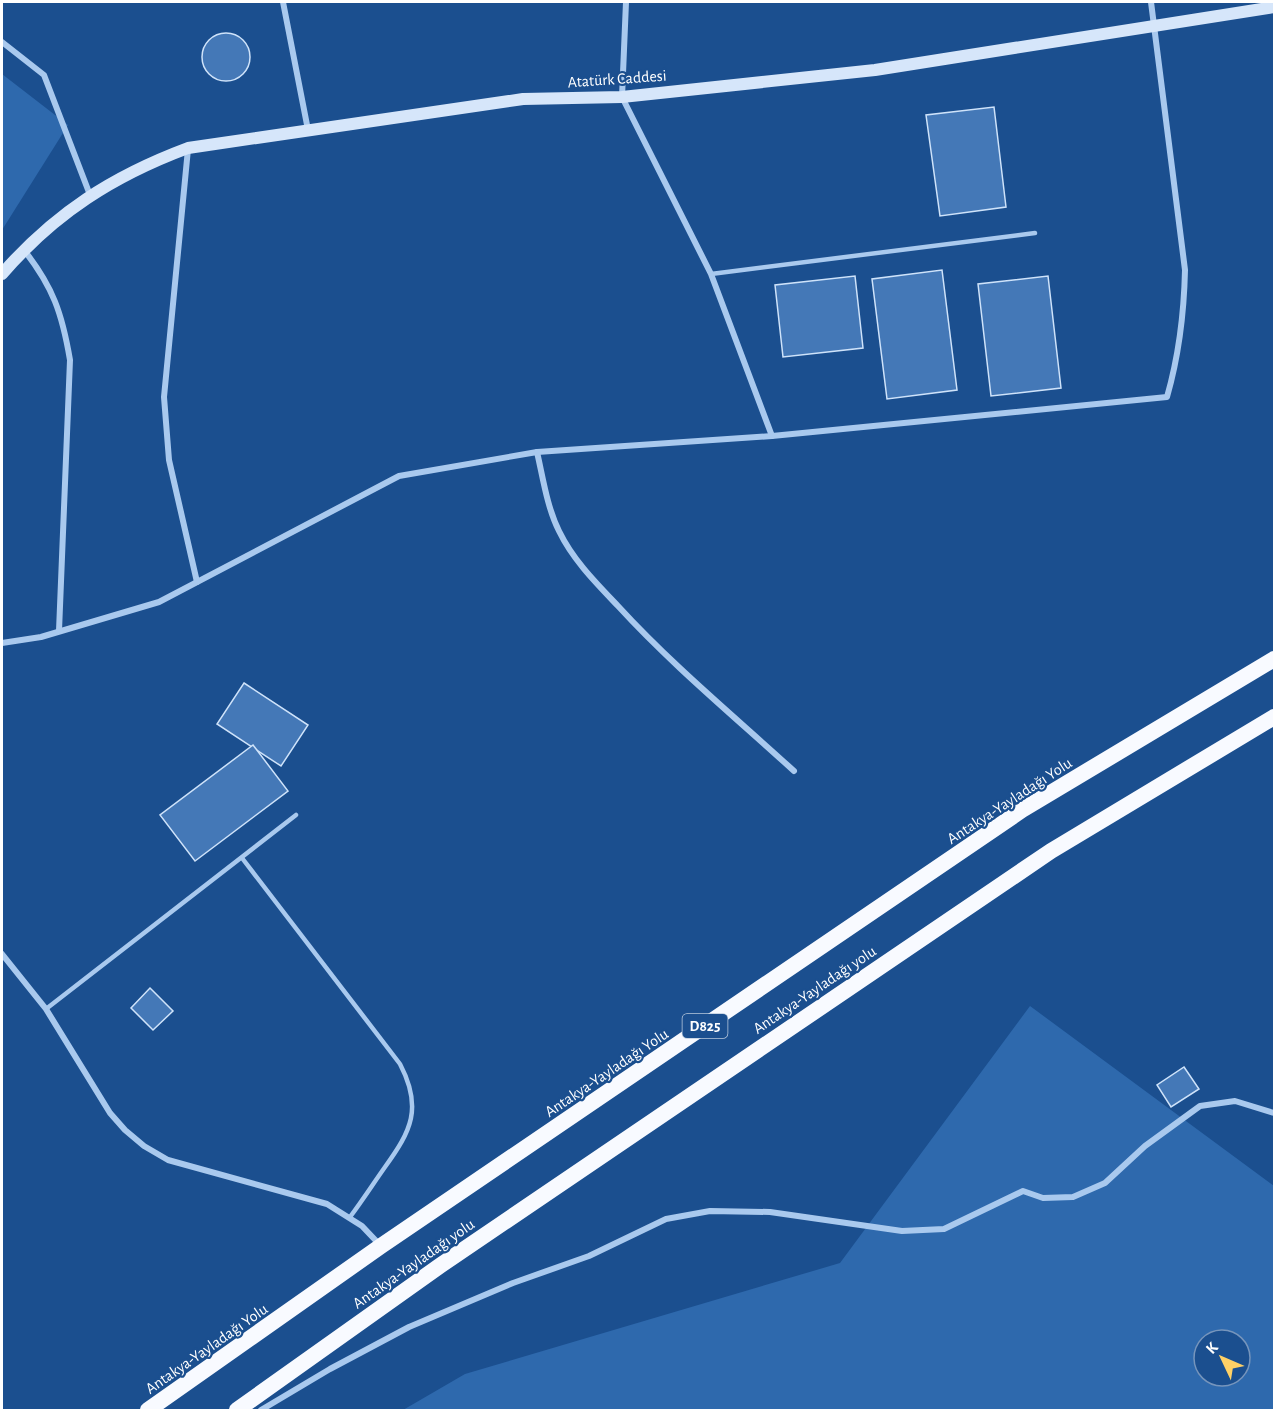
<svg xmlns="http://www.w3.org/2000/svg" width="1276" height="1412" viewBox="0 0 1276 1412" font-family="'Alegreya Sans',sans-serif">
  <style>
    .green { fill: #2e69ad; fill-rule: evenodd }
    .building { fill: #4478b7; stroke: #cfe3fa; stroke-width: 1.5 }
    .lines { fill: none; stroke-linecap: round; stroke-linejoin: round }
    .service { stroke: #a9c9ee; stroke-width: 4.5 }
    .minor { stroke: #a9c9ee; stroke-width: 6 }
    .secondary { stroke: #d6e6fa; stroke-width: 12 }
    .trunk { stroke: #f8faff; stroke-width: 16 }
    .labels { text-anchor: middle; stroke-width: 4.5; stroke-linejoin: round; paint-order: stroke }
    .shield { fill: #1b4f8f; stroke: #bbcadd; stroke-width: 1.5 }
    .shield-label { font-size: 15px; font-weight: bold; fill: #fff }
    .street-label { font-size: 16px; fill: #fff; stroke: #1b4f8f }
  </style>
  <rect width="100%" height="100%" fill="#1b4f8f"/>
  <!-- green -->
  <g class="green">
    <polygon points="2,74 68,125 2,230"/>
    <path d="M1030,1006l244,180v224h-871l62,-36 375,-111zM1204,1340h36v36h-36z"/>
  </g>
  <!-- building -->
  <g class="building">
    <circle cx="226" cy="57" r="24"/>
    <polygon points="994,107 1006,207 940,216 926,115"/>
    <polygon points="942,270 957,390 887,399 872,279"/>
    <polygon points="855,276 863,348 783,357 775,285"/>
    <polygon points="1048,276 1061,388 991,396 978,284"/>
    <polygon points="244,683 308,725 281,766 217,724"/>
    <polygon points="253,745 288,791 195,861 160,815"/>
    <polygon points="150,988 173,1011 153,1030 131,1008"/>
    <polygon points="1184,1067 1199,1089 1171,1107 1157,1085"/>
  </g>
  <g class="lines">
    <!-- service -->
    <g class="service">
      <polyline points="711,274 1035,233"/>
      <path d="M242,858l158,206c23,44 11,67 -15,103 -12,17 -23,34 -35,50"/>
      <polyline points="46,1009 296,815"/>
    </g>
    <!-- minor -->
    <g class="minor">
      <polyline points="283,2 308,130"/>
      <polyline points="626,2 622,97 711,274 772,436"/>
      <polyline points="2,42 44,75 90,195"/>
      <polyline points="188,149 164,397 169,460 197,582"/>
      <path d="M24,250c29,37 38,63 46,110l-11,271"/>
      <path d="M537,452c6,26 10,55 22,79 14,29 37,52 59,75 54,59 117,111 176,165"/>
      <path d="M2,643l39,-6 118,-35 240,-126 138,-24 235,-16 395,-39c12,-42 17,-83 18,-127l-34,-268"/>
      <polyline points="2,954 46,1009 110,1113 125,1130 144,1146 168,1160 327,1204 362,1226 380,1245"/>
      <polyline points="261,1410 330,1369 409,1327 513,1283 589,1256 666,1219 710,1211 770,1212 902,1231 944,1229 1023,1191 1043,1198 1073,1197 1105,1183 1145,1146 1200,1106 1235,1101 1274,1113"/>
    </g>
    <!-- secondary -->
    <path class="secondary" d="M2,274c53,-61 111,-98 186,-126l335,-49 99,-2 253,-27 399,-63"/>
    <!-- trunk -->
    <g class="trunk">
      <polyline points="148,1410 381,1246 1022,810 1274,659"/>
      <polyline points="237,1410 441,1265 1051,851 1274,717"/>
    </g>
  </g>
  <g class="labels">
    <!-- shield labels -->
    <rect class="shield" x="682.5" y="1014" width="45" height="24" rx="4.5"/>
    <g class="shield-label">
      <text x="705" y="1031">D825</text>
    </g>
    <!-- street labels -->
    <g class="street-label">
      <text transform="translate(617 78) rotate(-4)" y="6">Atatürk Caddesi</text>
      <text transform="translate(1009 800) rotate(-33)" y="6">Antakya-Yayladağı Yolu</text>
      <text transform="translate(814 989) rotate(-34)" y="6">Antakya-Yayladağı yolu</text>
      <text transform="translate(606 1072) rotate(-34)" y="6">Antakya-Yayladağı Yolu</text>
      <text transform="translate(413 1263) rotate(-35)" y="6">Antakya-Yayladağı yolu</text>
      <text transform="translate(206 1348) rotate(-35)" y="6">Antakya-Yayladağı Yolu</text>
    </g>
  </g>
  <!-- border -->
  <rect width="1276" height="1412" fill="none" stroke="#ffffff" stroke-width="6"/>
  <!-- north arrow -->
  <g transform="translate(1222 1358) rotate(314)"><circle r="28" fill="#1b4f8f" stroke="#7695bc" stroke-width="1.5"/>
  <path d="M0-4.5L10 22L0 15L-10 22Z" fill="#ffd166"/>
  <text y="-9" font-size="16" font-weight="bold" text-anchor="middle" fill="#ffffff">K</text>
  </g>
</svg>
